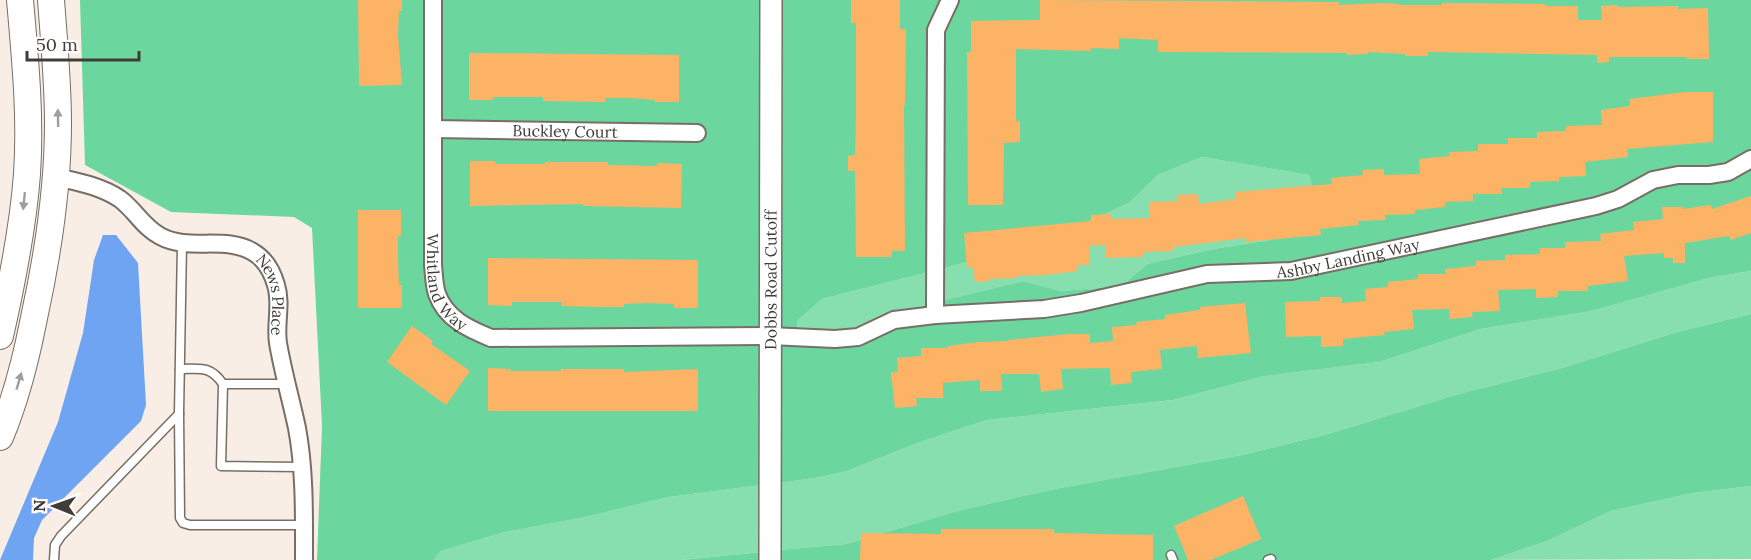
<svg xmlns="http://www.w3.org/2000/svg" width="1751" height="560" viewBox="0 0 1751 560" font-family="Lora,serif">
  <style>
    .green { fill: #87dfaf }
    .forest { fill: #6cd69f; fill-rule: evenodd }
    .water { fill: #6fa4f2 }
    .building { fill: #fdb366 }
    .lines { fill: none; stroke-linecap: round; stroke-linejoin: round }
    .service-casing { stroke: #776e66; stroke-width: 11 }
    .minor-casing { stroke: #776e66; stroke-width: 20 }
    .tertiary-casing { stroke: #776e66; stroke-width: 24 }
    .primary-casing { stroke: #776e66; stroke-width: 28 }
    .service { stroke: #fff; stroke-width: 8 }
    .minor { stroke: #fff; stroke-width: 16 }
    .tertiary { stroke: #fff; stroke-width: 21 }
    .primary { stroke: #fff; stroke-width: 26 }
    .oneway { fill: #a09e9c }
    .labels { text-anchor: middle; stroke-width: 6; stroke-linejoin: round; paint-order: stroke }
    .street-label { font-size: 16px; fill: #403c38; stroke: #fffdfb }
  </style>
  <rect width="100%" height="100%" fill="#f8eee5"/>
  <!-- green -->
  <g class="green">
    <polygon points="1202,157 1309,175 1315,197 1293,215 1270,240 1213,249 1147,264 1121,286 1061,291 1023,281 925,305 811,344 798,344 797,321 822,299 1043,243 1129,203 1158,175"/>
    <polygon points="1751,271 1751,314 1677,332 1562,368 1455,395 1328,434 1242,455 1049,490 957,511 846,544 779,550 780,483 821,477 847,471 923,441 987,420 1173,400 1265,376 1379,362 1481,329 1592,311 1709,278"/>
    <polygon points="762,485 762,552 681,560 434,560 441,551 505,532 581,518 669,497"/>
    <polygon points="1751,486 1751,559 1491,560 1547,541 1611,511 1693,493"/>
  </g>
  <!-- forest -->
  <g class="forest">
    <polygon points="80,0 762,0 762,485 669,497 581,518 505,532 441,551 434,560 317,560 322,426 312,228 294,217 171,212 85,165"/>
    <path d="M779,0h972v271l-42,7 -117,33 -111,18 -102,33 -114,14 -92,24 -186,20 -64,21 -76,30 -26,6 -41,6zM1202,157l107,18 6,22 -22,18 -23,25 -57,9 -66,15 -26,22 -60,5 -38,-10 -98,24 -114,39h-13l-1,-23 25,-22 221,-56 86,-40 29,-28z"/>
    <polygon points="1751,314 1751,486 1693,493 1611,511 1547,541 1491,560 779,560 779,550 846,544 957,511 1049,490 1242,455 1328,434 1455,395 1562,368 1677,332"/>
    <polygon points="762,552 762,560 681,560"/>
  </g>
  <!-- water -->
  <polygon class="water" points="103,235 116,235 138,263 146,405 141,421 42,520 34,538 33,560 0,560 58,422 83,333 94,260"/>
  <!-- building -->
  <g class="building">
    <polygon points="358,0 402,0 402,11 399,11 398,35 402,85 359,86"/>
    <polygon points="851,0 900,0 900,29 906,29 905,105 904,105 905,251 892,251 892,257 856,257 855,171 848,171 848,156 855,155 856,118 856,23 851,23"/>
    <polygon points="1040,0 1339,2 1339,5 1383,3 1399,4 1399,5 1442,5 1442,3 1545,4 1545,6 1578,6 1578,20 1602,20 1601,6 1618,5 1618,7 1678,6 1678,9 1708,8 1709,59 1687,59 1687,57 1609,57 1609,62 1597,63 1597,55 1428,52 1428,56 1405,56 1405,54 1368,52 1368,54 1347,55 1347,53 1158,52 1158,40 1119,38 1119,49 1091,48 1091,51 1016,49 1016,121 1020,121 1020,142 1004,143 1003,205 968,205 967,52 971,52 971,21 1040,20"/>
    <polygon points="469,53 679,55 679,102 655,102 655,100 630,98 605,98 605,102 543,101 543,97 493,97 493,100 469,100"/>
    <polygon points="1684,92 1713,92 1713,142 1627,149 1628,157 1585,162 1586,176 1559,177 1559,181 1530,182 1530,188 1501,188 1502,194 1473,194 1473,201 1445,202 1445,207 1415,210 1415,214 1385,215 1385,220 1358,221 1359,225 1320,229 1321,235 1246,242 1246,238 1173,247 1173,251 1144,252 1144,257 1106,258 1105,245 1089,246 1089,265 1077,265 1078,271 1046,275 1018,276 1018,278 990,279 990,281 975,282 973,268 967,268 964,233 1091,221 1091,215 1112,214 1112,219 1149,218 1149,202 1177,201 1177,195 1198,194 1199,204 1236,199 1235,192 1332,184 1331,178 1363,175 1362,170 1384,169 1384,175 1420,174 1419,159 1450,156 1449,152 1478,151 1478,144 1508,144 1508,138 1537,138 1537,132 1566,131 1566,126 1602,125 1601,110 1630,106 1630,99"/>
    <polygon points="470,161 495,161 495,164 545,164 545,162 608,162 608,165 657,166 657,163 682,164 681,208 583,206 583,204 470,206"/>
    <polygon points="1751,196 1751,233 1731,240 1729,236 1685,243 1685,263 1673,263 1673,258 1664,258 1664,253 1624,256 1628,281 1588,286 1588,291 1558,291 1558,297 1536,298 1536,289 1498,290 1500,311 1472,312 1473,317 1450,319 1449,309 1412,310 1414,329 1384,332 1385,335 1343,339 1343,346 1321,347 1321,336 1286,337 1285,302 1320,301 1320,297 1342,297 1342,303 1366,301 1365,289 1388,287 1388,282 1418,279 1418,274 1446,274 1445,269 1476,266 1476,261 1505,260 1505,255 1540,254 1540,248 1565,248 1565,242 1601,241 1600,234 1634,230 1633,222 1663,219 1662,207 1683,207 1683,209 1711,205 1712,209"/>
    <polygon points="358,210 401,210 401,236 398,236 398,260 399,285 402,285 402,308 358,308"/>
    <polygon points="488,258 698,260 698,308 674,308 674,304 647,303 624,304 624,307 600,307 562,306 562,302 512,302 512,306 488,305"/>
    <polygon points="1245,303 1251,353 1198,358 1197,346 1160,350 1162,369 1131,372 1132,383 1111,385 1110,368 1061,369 1063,389 1041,392 1039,374 1001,374 1002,391 980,391 980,380 943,383 943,398 916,398 917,406 895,408 891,372 898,372 897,358 921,356 921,348 948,348 948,346 979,342 1008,341 1008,340 1068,334 1090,334 1090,343 1113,341 1112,327 1137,325 1136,322 1165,319 1165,315 1200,310 1200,307"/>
    <polygon points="412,326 433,341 431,344 470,371 446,405 387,362"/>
    <polygon points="488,368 510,369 510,371 561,371 561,369 624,369 624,372 698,369 698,411 488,411"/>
    <polygon points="1243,496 1261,539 1211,560 1188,560 1174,526"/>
    <polygon points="941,529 1054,529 1054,533 1153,535 1153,560 860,560 861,533 941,534"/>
  </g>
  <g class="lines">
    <defs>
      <g id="service">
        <path d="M180,369c20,0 30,-4 43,15"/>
        <polyline points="286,384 223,384 221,466 301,467"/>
        <polyline points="179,414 180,518 183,523 190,525 304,525"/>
        <polyline points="1171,555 1173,560"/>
        <polyline points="54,560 55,545 61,536 179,414 182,243"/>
        <polyline points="1268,560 1271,559"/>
      </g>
      <g id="minor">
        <path id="s1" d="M433,0v265c1,9 1,20 4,29 9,25 32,35 54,44l279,-2 65,3 23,-2 36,-17 41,-5 109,-6 37,-6 126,-29 84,-3 305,-65 22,-7 35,-19 25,-5h31l19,-3 23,-13"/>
        <path id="s2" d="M433,129l264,4"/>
        <path id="s3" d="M56,177c22,5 45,9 64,22 15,11 23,28 40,37 29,16 65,-1 93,16 12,7 19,19 23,33 6,19 -1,39 2,58 5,29 13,57 19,85 8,43 7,89 7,132"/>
        <polyline points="935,315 936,30 950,0"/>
      </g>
      <g id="tertiary">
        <path id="s4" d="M770,560l1,-560"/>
      </g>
      <g id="primary">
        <path d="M0,336c12,-53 23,-108 27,-162 4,-58 -2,-116 -7,-174"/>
        <path d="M0,437c16,-38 26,-78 34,-119 14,-64 24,-129 24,-195 0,-41 -4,-82 -7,-123"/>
      </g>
    </defs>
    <!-- service casing -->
    <use href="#service" class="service-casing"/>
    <!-- minor casing -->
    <use href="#minor" class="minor-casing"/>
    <!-- tertiary casing -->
    <use href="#tertiary" class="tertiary-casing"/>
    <!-- primary casing -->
    <use href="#primary" class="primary-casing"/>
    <!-- service -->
    <use href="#service" class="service"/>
    <!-- minor -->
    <use href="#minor" class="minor"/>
    <!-- tertiary -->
    <use href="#tertiary" class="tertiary"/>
    <!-- primary -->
    <use href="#primary" class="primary"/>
  </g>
  <!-- one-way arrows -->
  <defs><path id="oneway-solid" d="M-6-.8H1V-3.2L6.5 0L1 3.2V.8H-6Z" transform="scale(1.5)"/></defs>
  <g class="oneway">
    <use href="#oneway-solid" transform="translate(58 118) rotate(-91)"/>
    <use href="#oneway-solid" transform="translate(24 201) rotate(96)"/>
    <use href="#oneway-solid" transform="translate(19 381) rotate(-74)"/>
  </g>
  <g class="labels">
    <!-- street labels -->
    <g class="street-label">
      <text dy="6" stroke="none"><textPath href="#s2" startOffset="132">Buckley Court</textPath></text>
      <text dy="6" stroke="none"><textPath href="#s1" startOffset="1233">Ashby Landing Way</textPath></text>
      <text dy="6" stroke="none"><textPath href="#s1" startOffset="286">Whitland Way</textPath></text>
      <text dy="6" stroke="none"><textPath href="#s4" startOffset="280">Dobbs Road Cutoff</textPath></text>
      <text dy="6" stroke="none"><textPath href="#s3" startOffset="268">News Place</textPath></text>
    </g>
  </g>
  <!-- north arrow -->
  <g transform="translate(54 506) rotate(271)" stroke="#fffdfb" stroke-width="4.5" paint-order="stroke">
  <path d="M0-4.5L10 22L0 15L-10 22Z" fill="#403c38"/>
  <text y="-9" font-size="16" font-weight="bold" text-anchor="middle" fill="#403c38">N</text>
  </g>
  <!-- scale -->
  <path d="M27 51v9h112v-9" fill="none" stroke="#403c38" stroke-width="3"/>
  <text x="36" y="51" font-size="18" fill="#403c38" stroke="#fffdfb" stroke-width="4.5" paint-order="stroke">50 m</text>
</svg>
